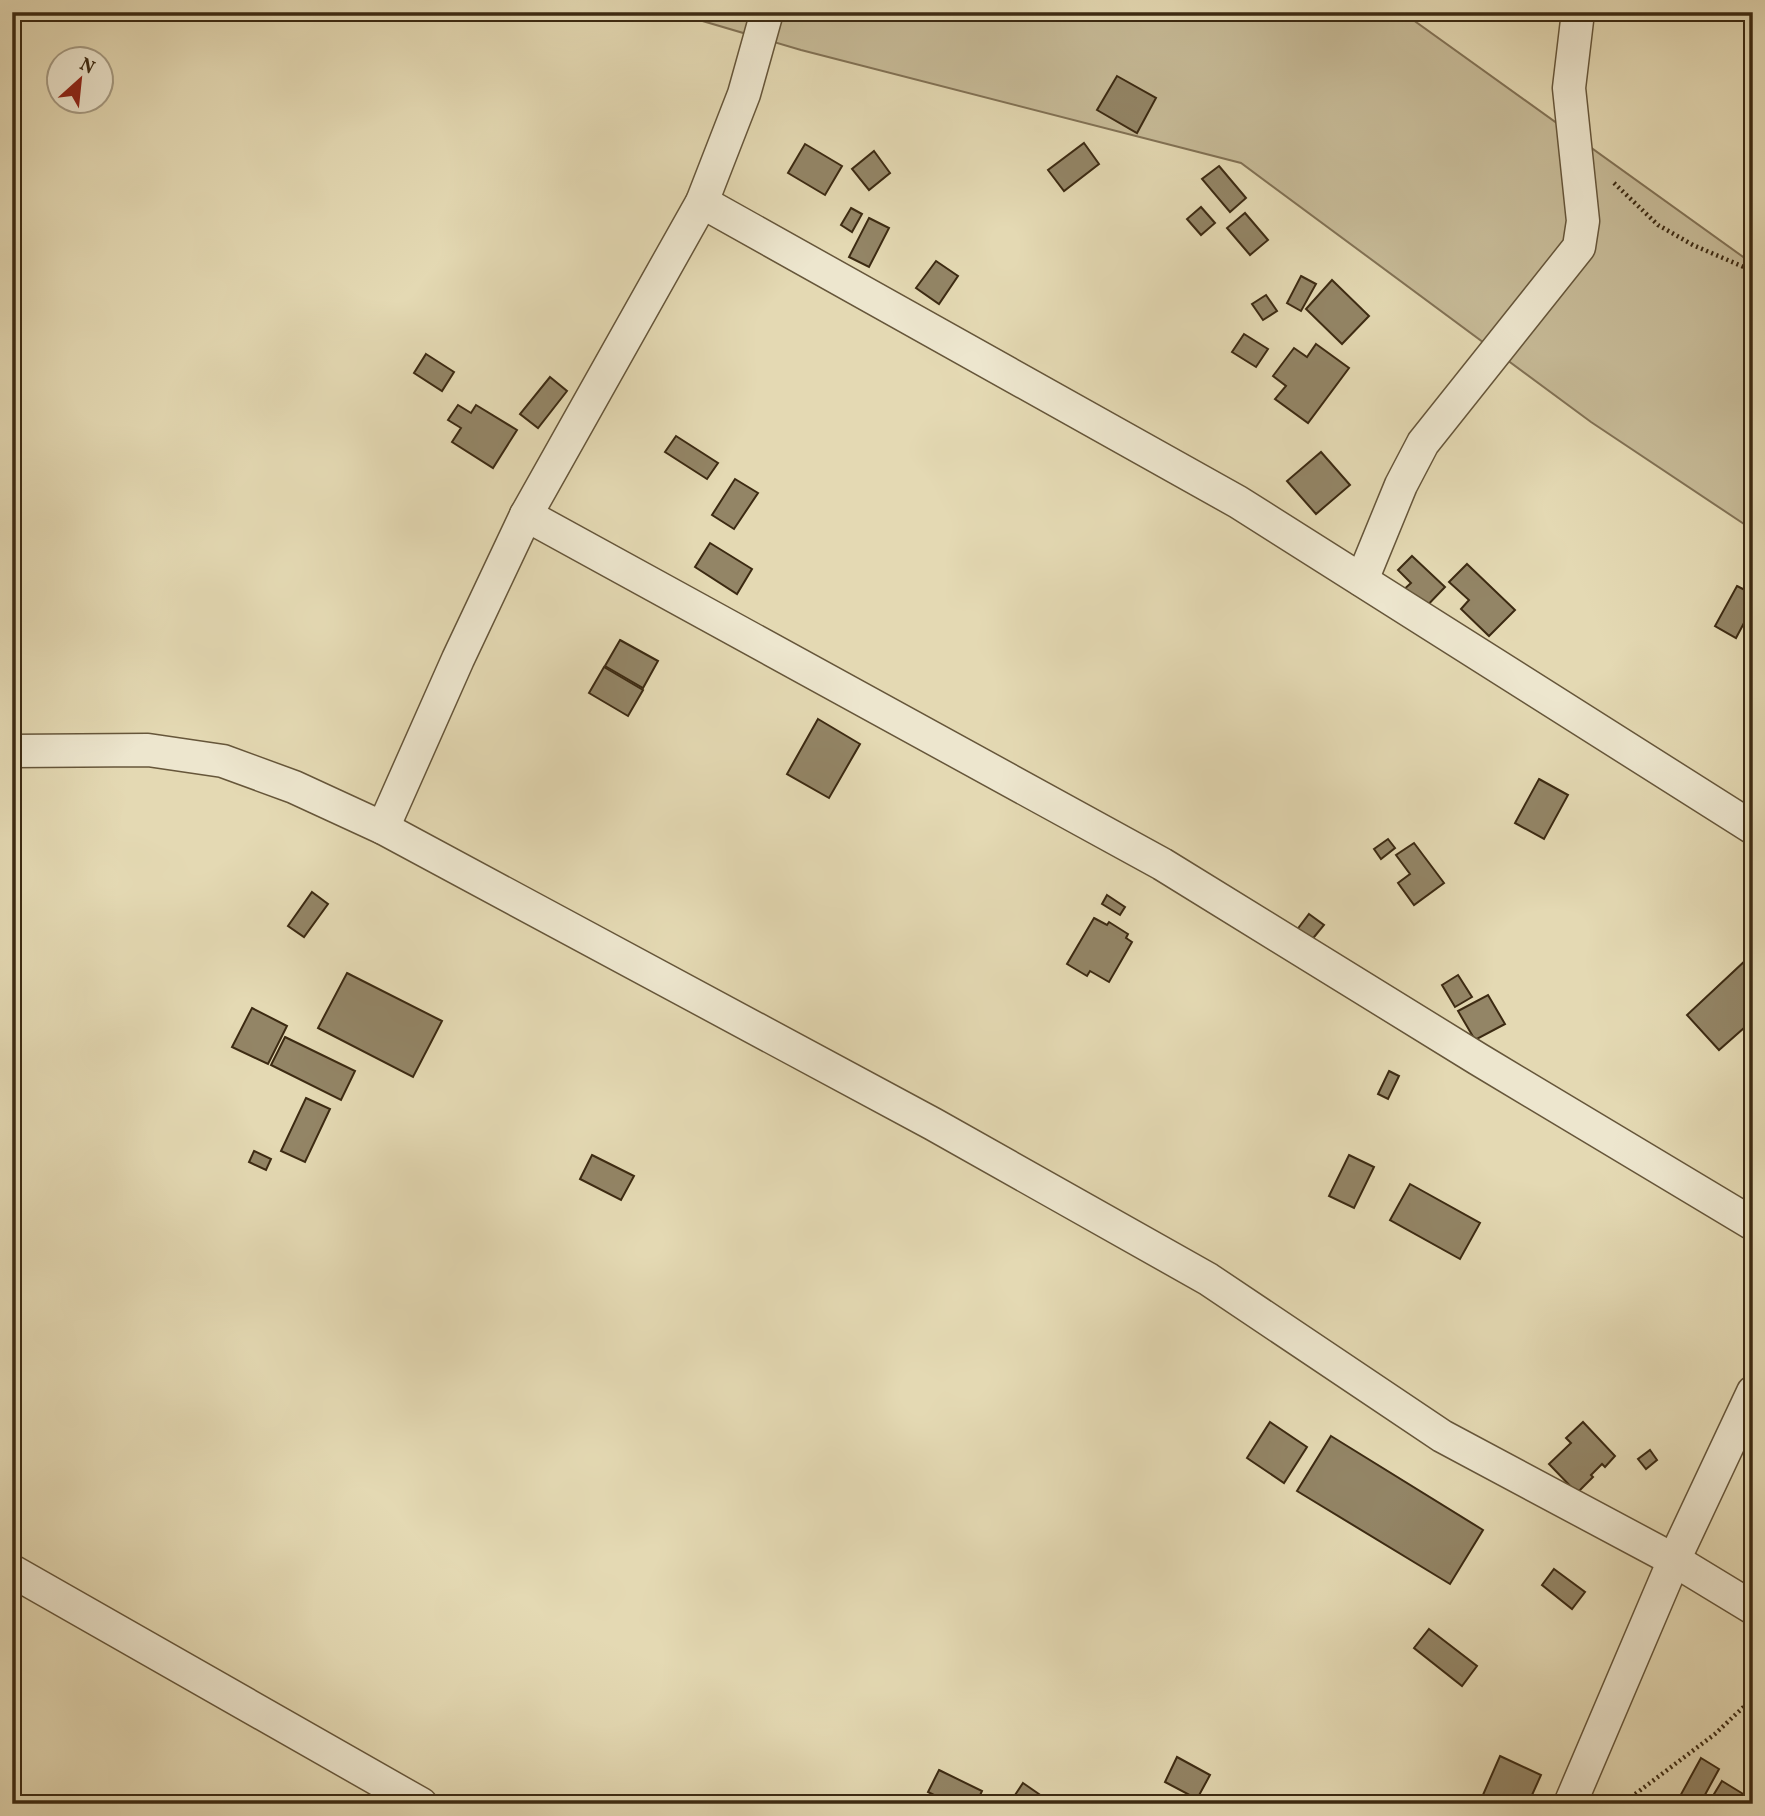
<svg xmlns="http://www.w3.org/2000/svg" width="1765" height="1816" viewBox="0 0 1765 1816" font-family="Vollkorn,serif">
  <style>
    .green { fill: #c7bb98; stroke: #827255; stroke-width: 2 }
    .building { fill: #938566; stroke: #3c2a12; stroke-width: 2 }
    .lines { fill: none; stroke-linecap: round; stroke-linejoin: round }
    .minor-casing { stroke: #66563a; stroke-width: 35 }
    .path { stroke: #3c2a12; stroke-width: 4.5; stroke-dasharray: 2 3.5; stroke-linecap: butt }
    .minor { stroke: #ede6ce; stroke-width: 32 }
  </style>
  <rect width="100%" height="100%" fill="#e4d9b3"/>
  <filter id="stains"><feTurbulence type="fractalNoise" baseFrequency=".00286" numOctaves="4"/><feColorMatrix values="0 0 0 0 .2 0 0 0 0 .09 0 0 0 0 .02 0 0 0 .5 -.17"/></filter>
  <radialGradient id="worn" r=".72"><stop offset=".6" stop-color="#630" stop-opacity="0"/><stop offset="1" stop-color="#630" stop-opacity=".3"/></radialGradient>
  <!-- green -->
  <polygon class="green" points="672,12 1402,12 1753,264 1753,530 1591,422 1241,163 801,50"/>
  <!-- building -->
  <g class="building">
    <polygon points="1117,76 1156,98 1137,133 1097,110"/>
    <polygon points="1084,143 1099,164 1064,191 1048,170"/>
    <polygon points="805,144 842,166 825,195 788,173"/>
    <polygon points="874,151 890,173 869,190 852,169"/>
    <polygon points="1219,166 1246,198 1230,212 1202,179"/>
    <polygon points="1201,207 1215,223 1201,235 1187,219"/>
    <polygon points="851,208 862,214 852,232 841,225"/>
    <polygon points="1245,213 1268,240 1250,255 1227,228"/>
    <polygon points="869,218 889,228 869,267 849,257"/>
    <polygon points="936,261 958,276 939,304 916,288"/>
    <polygon points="1301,276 1316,284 1301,311 1287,303"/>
    <polygon points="1332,280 1369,316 1342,344 1306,309"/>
    <polygon points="1266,295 1277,311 1263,320 1252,304"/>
    <polygon points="1244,334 1268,349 1256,367 1232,352"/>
    <polygon points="1316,344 1349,368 1308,423 1275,399 1286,386 1273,376 1294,348 1307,357"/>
    <polygon points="426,354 454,372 442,391 414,373"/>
    <polygon points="550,377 567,391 538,428 520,414"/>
    <polygon points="458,405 471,413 476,405 517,430 493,468 452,442 461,428 448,420"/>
    <polygon points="676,436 718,463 707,479 665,452"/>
    <polygon points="1321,452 1350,485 1316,514 1287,481"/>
    <polygon points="735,479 758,493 734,529 712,515"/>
    <polygon points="710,543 752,569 737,594 695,567"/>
    <polygon points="1412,556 1445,587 1420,613 1400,593 1411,583 1398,570"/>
    <polygon points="1467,564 1515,610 1489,636 1461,609 1469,600 1449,582"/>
    <polygon points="1737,586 1753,594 1753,606 1736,638 1715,626"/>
    <polygon points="620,640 658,661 643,688 605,666"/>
    <polygon points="604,667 643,690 628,716 589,693"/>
    <polygon points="818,719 860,744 829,798 787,774"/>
    <polygon points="1539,779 1568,795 1544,839 1515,823"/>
    <polygon points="1388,839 1395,848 1381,859 1374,849"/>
    <polygon points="1414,843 1444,883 1414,905 1398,883 1410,874 1396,855"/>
    <polygon points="312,892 328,904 304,937 288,926"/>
    <polygon points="1107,895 1125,907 1120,915 1102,904"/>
    <polygon points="1309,914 1324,925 1310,942 1296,931"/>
    <polygon points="1094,918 1107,925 1109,922 1128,934 1126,938 1132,942 1109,982 1090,971 1087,976 1067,964"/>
    <polygon points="1747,959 1753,965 1753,1020 1719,1050 1687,1015"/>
    <polygon points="347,973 442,1021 413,1077 318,1028"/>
    <polygon points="1458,975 1472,997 1455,1007 1442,985"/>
    <polygon points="1488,995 1505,1024 1475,1040 1458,1011"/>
    <polygon points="252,1008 287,1026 268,1064 232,1047"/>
    <polygon points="285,1037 355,1071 341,1100 271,1065"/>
    <polygon points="1389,1071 1399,1076 1388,1099 1378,1094"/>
    <polygon points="306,1098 330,1109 305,1162 281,1151"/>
    <polygon points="254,1151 271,1159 266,1170 249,1162"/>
    <polygon points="592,1155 634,1176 621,1200 580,1179"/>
    <polygon points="1349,1155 1374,1167 1354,1208 1329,1196"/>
    <polygon points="1410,1184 1480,1223 1460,1259 1390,1220"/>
    <polygon points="1270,1422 1307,1447 1284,1483 1247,1458"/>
    <polygon points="1583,1422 1615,1456 1605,1467 1602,1464 1591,1475 1593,1477 1577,1493 1549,1464 1571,1443 1566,1438"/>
    <polygon points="1331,1436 1483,1530 1450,1584 1297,1491"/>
    <polygon points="1753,1436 1753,1459 1741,1448"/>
    <polygon points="1650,1450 1657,1460 1646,1469 1638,1459"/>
    <polygon points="1554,1569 1585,1592 1572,1609 1542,1585"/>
    <polygon points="1429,1629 1477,1666 1462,1686 1414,1648"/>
    <polygon points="1500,1756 1541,1775 1528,1804 1479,1804"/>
    <polygon points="1177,1757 1210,1775 1197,1799 1165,1782"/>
    <polygon points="1701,1758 1719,1769 1700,1804 1690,1804 1679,1798"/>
    <polygon points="939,1770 982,1791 976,1804 952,1804 928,1792"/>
    <polygon points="1722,1781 1753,1800 1753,1804 1708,1804"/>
    <polygon points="1023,1783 1049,1801 1047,1804 1009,1804"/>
  </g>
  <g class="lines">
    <defs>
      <g id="minor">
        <polyline points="702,202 1238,502 1753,828"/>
        <polyline points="526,515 1162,864 1478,1059 1753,1224"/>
        <polyline points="1362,580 1401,485 1423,443 1579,247 1583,221 1569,88 1578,12"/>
        <polyline points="12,751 148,750 223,761 294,787 383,828 933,1124 1208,1279 1442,1436 1674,1560 1753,1608"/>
        <polyline points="383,828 458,659 526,515 702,202 744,94 767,12"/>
        <polyline points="12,1571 421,1804"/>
        <polyline points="1570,1804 1674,1560 1753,1392"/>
      </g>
    </defs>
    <!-- minor casing -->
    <use href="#minor" class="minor-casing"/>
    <!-- path -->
    <g class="path">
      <polyline points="1614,183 1658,225 1693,245 1753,271"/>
      <polyline points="1622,1804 1715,1734 1753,1698"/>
    </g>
    <!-- minor -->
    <use href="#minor" class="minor"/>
  </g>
  <!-- margin -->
  <rect width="1765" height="1816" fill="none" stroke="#e4d9b3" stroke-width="42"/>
  <rect x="14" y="14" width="1737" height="1788" fill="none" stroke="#3c2a12" stroke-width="3.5"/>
  <rect x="21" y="21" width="1723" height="1774" fill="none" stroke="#3c2a12" stroke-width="2"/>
  <!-- north arrow -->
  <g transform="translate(80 80) rotate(27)"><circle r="33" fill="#ede6ce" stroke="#a69b83" stroke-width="2"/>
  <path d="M0-5L12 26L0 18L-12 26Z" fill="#8f2418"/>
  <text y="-10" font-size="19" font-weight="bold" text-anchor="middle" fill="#3c2a12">N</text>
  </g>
  <rect width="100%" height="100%" filter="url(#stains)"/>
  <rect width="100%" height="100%" fill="url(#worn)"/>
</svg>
